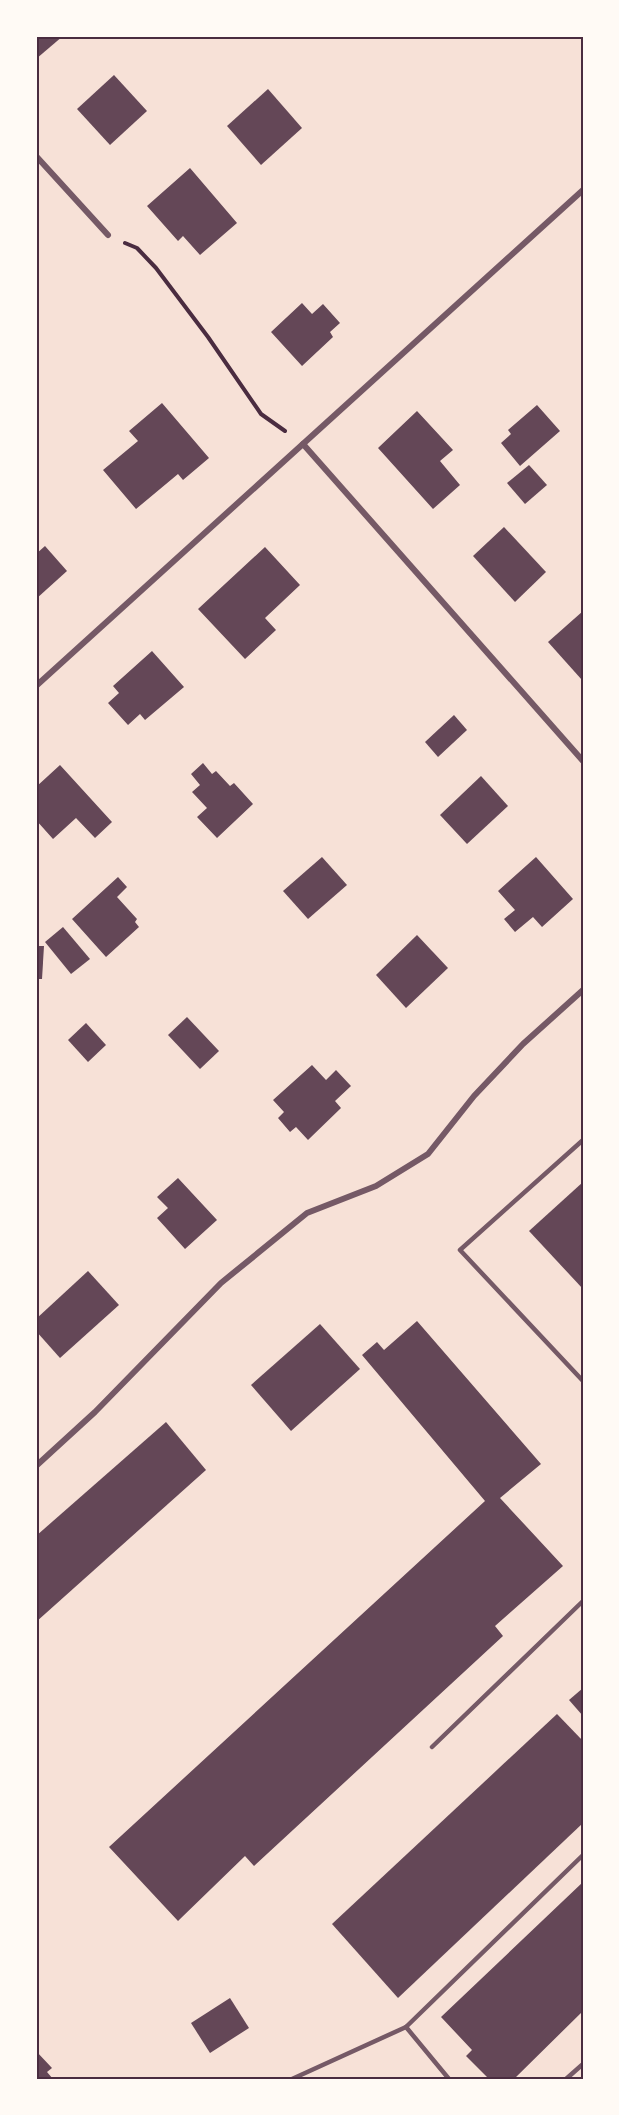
<svg xmlns="http://www.w3.org/2000/svg" width="619" height="2115" viewBox="0 0 619 2115" font-family="Commissioner,sans-serif">
  <style>
    .building { fill: #644757 }
    .lines { fill: none; stroke-linecap: round; stroke-linejoin: round }
    .path { stroke: #4a2c40; stroke-width: 4 }
    .service { stroke: #755966; stroke-width: 4.5 }
    .minor { stroke: #755966; stroke-width: 6 }
    .neatline { fill: none; stroke: #4a2c40; stroke-width: 2 }
  </style>
  <rect width="100%" height="100%" fill="#f7e1d7"/>
  <!-- building -->
  <g class="building">
    <polygon points="36,36 63,36 36,59"/>
    <polygon points="114,75 147,111 110,145 77,109"/>
    <polygon points="268,89 302,128 261,165 227,126"/>
    <polygon points="190,168 237,223 200,255 183,236 178,241 147,206"/>
    <polygon points="302,303 312,314 323,304 340,323 330,332 333,337 302,366 271,332"/>
    <polygon points="162,403 209,458 183,480 178,474 136,509 103,470 138,441 129,431"/>
    <polygon points="537,405 560,431 520,466 501,443 511,434 508,430"/>
    <polygon points="417,411 453,450 440,461 460,485 433,509 378,448"/>
    <polygon points="529,465 547,485 525,504 507,483"/>
    <polygon points="504,527 546,572 515,602 473,556"/>
    <polygon points="45,546 67,571 36,599 36,554"/>
    <polygon points="265,547 300,585 265,618 276,630 245,659 198,609"/>
    <polygon points="583,611 583,679 582,680 548,642"/>
    <polygon points="152,651 184,687 145,720 140,714 128,725 108,703 119,693 113,686"/>
    <polygon points="454,715 467,730 438,757 425,742"/>
    <polygon points="203,763 212,774 216,771 230,786 234,783 253,804 217,838 197,817 207,808 192,792 200,785 191,774"/>
    <polygon points="60,765 112,822 95,838 76,818 53,839 36,820 36,787"/>
    <polygon points="481,776 508,806 467,844 440,815"/>
    <polygon points="322,857 347,885 308,919 283,891"/>
    <polygon points="536,857 573,899 542,927 533,917 515,932 504,919 515,910 498,891"/>
    <polygon points="118,877 127,887 117,897 137,919 135,922 139,927 106,957 72,919"/>
    <polygon points="63,927 90,959 71,974 45,942"/>
    <polygon points="417,935 448,968 406,1008 376,975"/>
    <polygon points="36,946 44,946 42,979 36,979"/>
    <polygon points="187,1017 219,1051 200,1069 168,1035"/>
    <polygon points="86,1023 106,1045 88,1062 68,1040"/>
    <polygon points="312,1065 326,1080 336,1070 351,1086 335,1101 341,1108 308,1140 296,1127 290,1132 278,1118 284,1112 273,1100"/>
    <polygon points="178,1178 217,1220 185,1249 157,1218 168,1208 157,1197"/>
    <polygon points="583,1182 583,1289 529,1231"/>
    <polygon points="88,1271 119,1305 60,1358 36,1331 36,1319"/>
    <polygon points="417,1321 541,1464 500,1498 563,1566 495,1626 503,1636 254,1866 245,1856 178,1921 109,1847 485,1501 362,1355 377,1342 384,1350"/>
    <polygon points="320,1324 360,1369 291,1431 251,1385"/>
    <polygon points="166,1422 206,1470 36,1622 36,1536"/>
    <polygon points="583,1688 583,1716 569,1700"/>
    <polygon points="557,1714 583,1741 583,1823 398,1998 332,1924"/>
    <polygon points="583,1882 583,2011 514,2079 489,2079 466,2056 472,2050 441,2017"/>
    <polygon points="230,1998 249,2028 210,2053 191,2023"/>
    <polygon points="36,2051 52,2068 47,2072 53,2079 36,2079"/>
  </g>
  <g class="lines">
    <!-- path -->
    <polyline class="path" points="125,243 137,248 156,268 208,337 261,414 285,431"/>
    <!-- service -->
    <g class="service">
      <polyline points="583,1140 460,1250 583,1381"/>
      <polyline points="432,1747 583,1601"/>
      <polyline points="406,2027 449,2079"/>
      <polyline points="292,2079 406,2027 583,1855"/>
      <polyline points="566,2079 583,2064"/>
    </g>
    <!-- minor -->
    <g class="minor">
      <polyline points="36,156 108,235"/>
      <polyline points="303,444 583,761"/>
      <polyline points="36,686 583,190"/>
      <polyline points="36,1466 95,1412 221,1283 307,1213 376,1186 428,1154 474,1096 523,1044 583,990"/>
    </g>
  </g>
  <!-- border -->
  <rect width="619" height="2115" fill="none" stroke="#fffaf5" stroke-width="75"/>
  <rect x="38" y="38" width="544" height="2040" class="neatline"/>
</svg>
